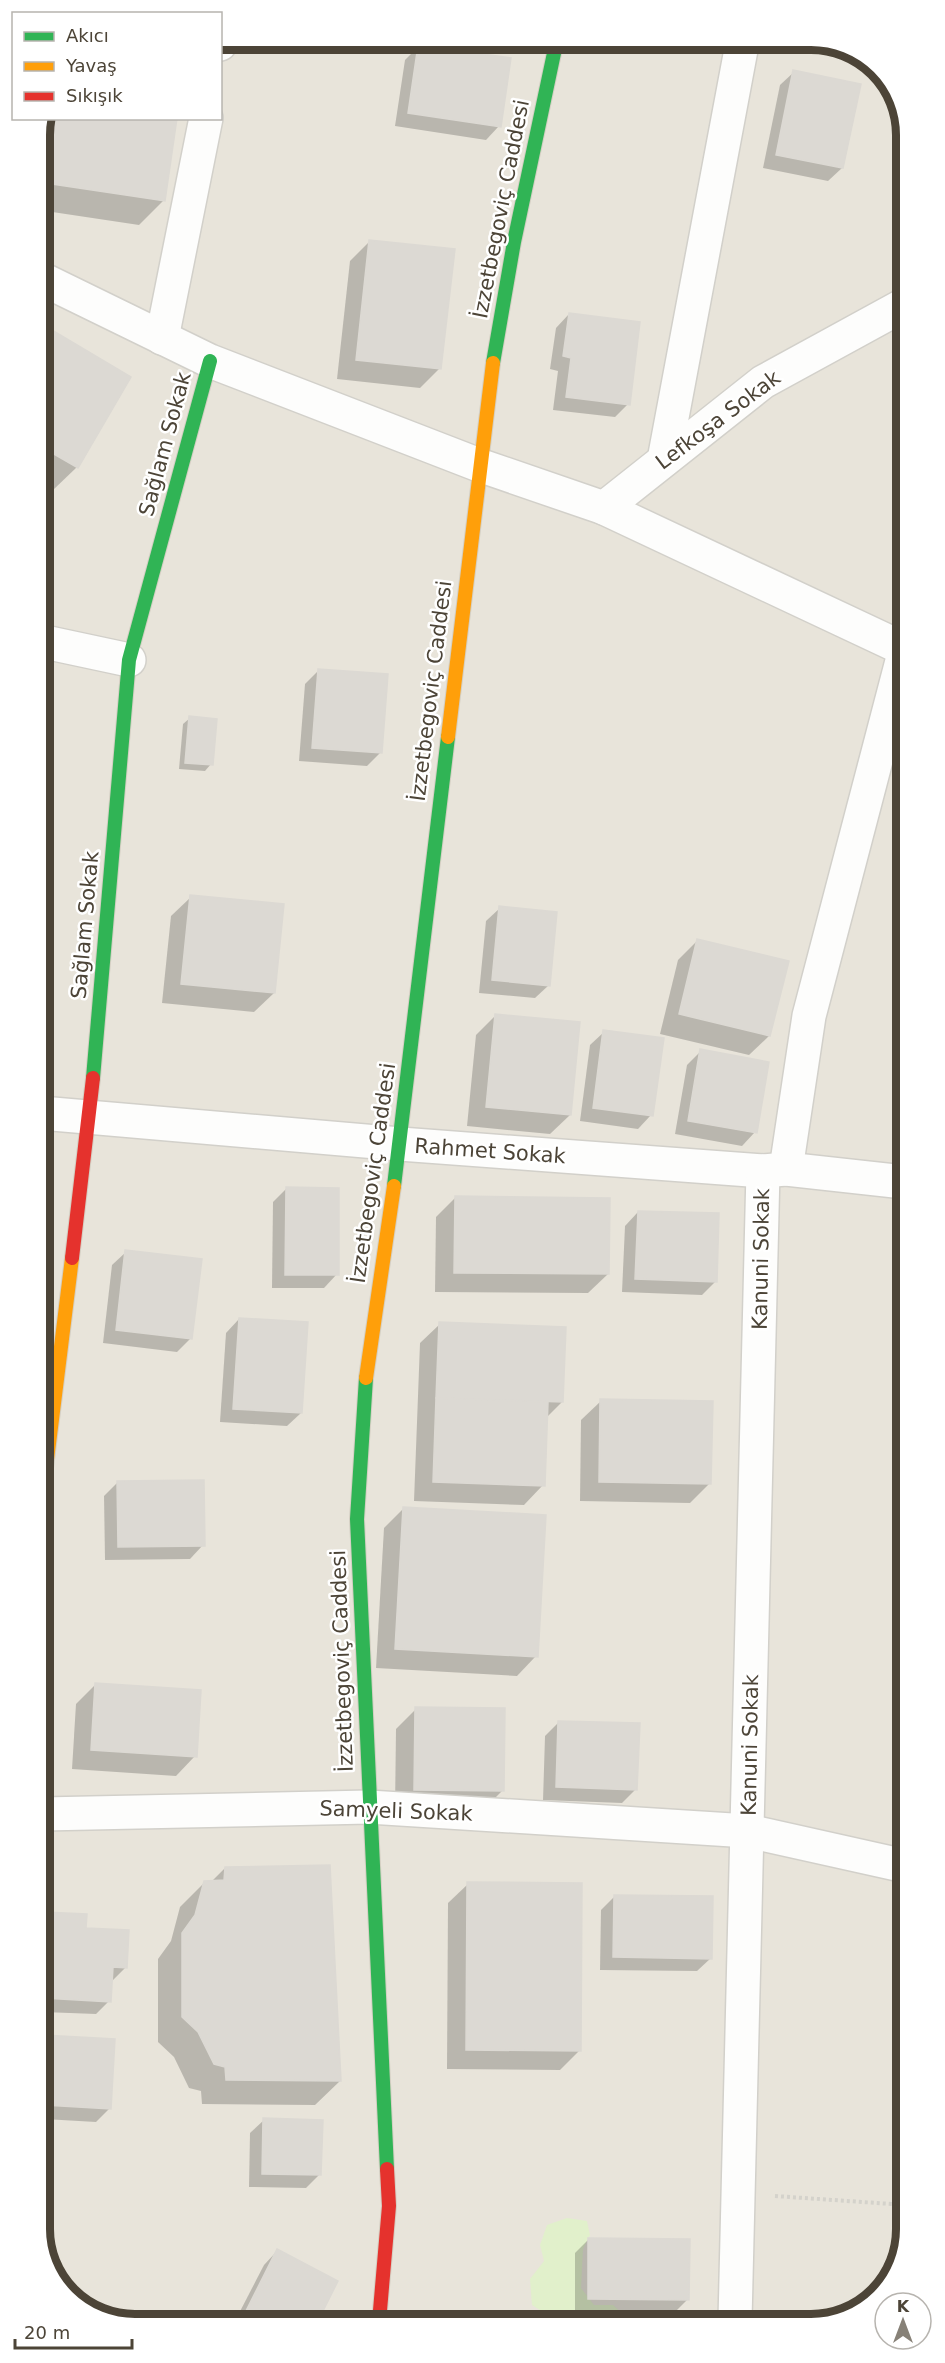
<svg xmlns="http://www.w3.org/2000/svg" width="945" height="2363" viewBox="0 0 945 2363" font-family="'DejaVu Sans',sans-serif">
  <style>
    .residential { fill: #e8e4da }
    .green { fill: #e1f0cb }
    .shadow { fill: #0003 }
    .building { fill: #dcd9d3; stroke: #dcd9d3; stroke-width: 1.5 }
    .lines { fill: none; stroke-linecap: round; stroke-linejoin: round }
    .street-casing { stroke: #d2d0ca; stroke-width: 36 }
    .fast-casing { stroke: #d4cfc3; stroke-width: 16 }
    .slow-casing { stroke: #d4cfc3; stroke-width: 16 }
    .jam-casing { stroke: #d4cfc3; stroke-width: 16 }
    .path { stroke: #d4d2cb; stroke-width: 4; stroke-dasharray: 3 3; stroke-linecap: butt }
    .street { stroke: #fdfdfc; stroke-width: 33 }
    .fast { stroke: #30b455; stroke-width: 14 }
    .slow { stroke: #ff9f0a; stroke-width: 14 }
    .jam { stroke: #e5322d; stroke-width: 14 }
    .labels { text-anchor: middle; stroke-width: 5; stroke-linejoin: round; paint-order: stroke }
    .street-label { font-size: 21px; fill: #4c4437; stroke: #fff }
    .rim { fill: none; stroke: #4c4437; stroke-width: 8 }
  </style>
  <rect width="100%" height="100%" fill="#f4f2ed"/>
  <!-- residential -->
  <polygon class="residential" points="221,39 817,39 869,59 901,104 906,2229 887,2287 841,2319 128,2324 76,2304 44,2259 39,128 44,119 220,118"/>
  <!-- green -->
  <polygon class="green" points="567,2218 587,2221 590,2235 583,2249 581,2288 594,2305 613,2305 623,2314 669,2314 682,2320 557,2321 532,2305 530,2279 544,2261 540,2245 547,2225"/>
  <!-- shadow -->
  <g class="shadow">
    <polygon points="433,39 522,39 511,51"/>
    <polygon points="419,46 499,126 486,140 395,126 405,60"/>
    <polygon points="794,72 842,168 828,181 763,168 780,85"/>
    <polygon points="44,118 176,118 164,200 139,225 39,210 39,128"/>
    <polygon points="370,241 440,368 420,388 337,379 350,261"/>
    <polygon points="569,314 628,404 615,417 553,410 558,371 550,369 556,328"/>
    <polygon points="40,325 129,377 77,467 52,491 40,484"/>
    <polygon points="318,671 381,752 367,766 299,761 305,684"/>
    <polygon points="190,718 211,764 205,771 179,769 183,724"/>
    <polygon points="191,897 274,993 254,1012 162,1003 171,916"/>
    <polygon points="500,908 549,985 535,998 479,993 486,921"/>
    <polygon points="698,940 787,963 769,1036 749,1055 660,1034 678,960"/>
    <polygon points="495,1016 570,1115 550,1134 467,1126 476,1035"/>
    <polygon points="604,1032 651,1115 638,1129 580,1121 590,1045"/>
    <polygon points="701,1051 755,1132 742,1146 675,1134 687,1065"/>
    <polygon points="286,1189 337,1274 324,1288 272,1288 273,1202"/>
    <polygon points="455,1198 608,1274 588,1293 435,1292 436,1217"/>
    <polygon points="638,1212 716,1281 702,1295 622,1292 625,1226"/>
    <polygon points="126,1252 191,1338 177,1352 103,1343 112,1265"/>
    <polygon points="239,1319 301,1413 287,1426 220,1422 226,1333"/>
    <polygon points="440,1324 562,1402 546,1418 543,1485 524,1505 414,1501 420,1343"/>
    <polygon points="601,1401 710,1483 690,1503 580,1501 581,1420"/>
    <polygon points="117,1483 203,1545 190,1559 105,1560 104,1496"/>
    <polygon points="403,1509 536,1656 517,1676 376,1668 384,1528"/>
    <polygon points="96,1684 195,1756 176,1776 72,1769 76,1704"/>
    <polygon points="416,1709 503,1790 483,1810 395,1809 396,1729"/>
    <polygon points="559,1722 636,1789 622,1803 543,1800 545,1736"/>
    <polygon points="225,1868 340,2081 315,2105 202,2104 201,2091 189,2088 174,2057 158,2042 158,1959 171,1941 180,1907 205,1882 211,1882"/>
    <polygon points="468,1884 579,2051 560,2070 447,2069 448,1903"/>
    <polygon points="615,1896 711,1958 697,1971 600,1970 601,1910"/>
    <polygon points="45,1913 85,1929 126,1967 112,1981 109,2001 96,2014 43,2012"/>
    <polygon points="43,2037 109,2109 96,2122 44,2119"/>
    <polygon points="264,2120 320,2174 306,2188 249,2187 250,2133"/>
    <polygon points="589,2239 687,2300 674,2313 575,2312 575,2253"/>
    <polygon points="277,2251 315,2323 234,2323 264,2265"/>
  </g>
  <!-- building -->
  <g class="building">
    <polygon points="418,45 511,58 501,127 408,113"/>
    <polygon points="793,70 861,84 843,168 776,155"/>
    <polygon points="44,118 177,118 165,201 39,182 39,128"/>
    <polygon points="369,240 455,249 441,369 356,360"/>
    <polygon points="569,313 640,322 630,405 566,397 571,358 563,356"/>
    <polygon points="40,323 131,377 78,468 40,446"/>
    <polygon points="318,669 388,674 382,753 312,748"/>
    <polygon points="189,716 217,719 213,765 185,763"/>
    <polygon points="190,895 284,904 275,993 181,984"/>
    <polygon points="499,906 557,912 550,986 492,980"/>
    <polygon points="697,939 789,961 770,1036 679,1014"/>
    <polygon points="495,1014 580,1022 571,1115 486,1107"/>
    <polygon points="603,1030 664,1038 653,1116 593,1108"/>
    <polygon points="700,1049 769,1062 757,1133 688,1121"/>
    <polygon points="286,1187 339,1188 339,1275 285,1275"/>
    <polygon points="455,1196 610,1198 609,1274 454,1273"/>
    <polygon points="638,1211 719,1213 717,1282 635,1279"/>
    <polygon points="125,1250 202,1259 192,1339 116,1330"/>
    <polygon points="239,1318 308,1322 302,1413 233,1409"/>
    <polygon points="439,1322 566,1327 563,1402 436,1398"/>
    <polygon points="436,1398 548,1402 545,1486 433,1482"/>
    <polygon points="600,1399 713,1401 711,1484 599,1482"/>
    <polygon points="204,1480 205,1546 118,1547 117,1481"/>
    <polygon points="403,1507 546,1515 538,1657 395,1649"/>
    <polygon points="95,1683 201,1690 197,1757 91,1750"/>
    <polygon points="415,1707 505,1708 504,1791 414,1790"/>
    <polygon points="558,1721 640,1723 637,1790 556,1787"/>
    <polygon points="330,1865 341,2081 226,2080 225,2067 214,2064 198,2032 182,2017 182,1933 195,1915 204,1881 224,1880 225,1867"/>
    <polygon points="467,1882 582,1883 581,2051 466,2050"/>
    <polygon points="614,1895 713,1896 712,1959 613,1957"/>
    <polygon points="44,1912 87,1914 86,1928 129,1930 127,1968 113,1967 111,2002 43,1998"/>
    <polygon points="43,2035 115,2039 111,2109 44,2105"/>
    <polygon points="263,2118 323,2120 321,2175 262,2174"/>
    <polygon points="588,2238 690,2239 689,2300 588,2299"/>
    <polygon points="277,2249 338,2281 317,2323 266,2323 245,2313"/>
  </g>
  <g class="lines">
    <defs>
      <g id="street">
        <polyline points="220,44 221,39"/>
        <polyline points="40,278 210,361 479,465 604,508 902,648"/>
        <polyline points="162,338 206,118"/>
        <polyline points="664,460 743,39"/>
        <polyline points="604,508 763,382 902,306"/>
        <polyline points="40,641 129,660"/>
        <polyline points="41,1113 400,1144 763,1171 786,1169 904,1182"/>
        <polyline points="786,1169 809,1016 902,661"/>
        <polyline points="43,1814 369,1807 748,1831 905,1866"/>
        <polyline points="735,2320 763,1171"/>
      </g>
      <g id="fast">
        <polyline points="493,363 514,242 557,39"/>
        <polyline points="93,1078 129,660 210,361"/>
        <polyline points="394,1186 448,737"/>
        <polyline points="366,1378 357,1519 387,2169"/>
      </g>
      <g id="slow">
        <polyline points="448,737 493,363"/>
        <polyline points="366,1378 394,1186"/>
        <polyline points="42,1500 72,1258"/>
      </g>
      <g id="jam">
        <polyline points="72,1258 93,1078"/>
        <polyline points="379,2322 389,2206 387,2169"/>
      </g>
    </defs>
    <!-- street casing -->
    <use href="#street" class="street-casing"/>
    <!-- fast casing -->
    <use href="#fast" class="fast-casing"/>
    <!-- slow casing -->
    <use href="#slow" class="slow-casing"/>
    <!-- jam casing -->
    <use href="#jam" class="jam-casing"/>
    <!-- path -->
    <polyline class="path" points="775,2196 906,2205"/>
    <!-- street -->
    <use href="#street" class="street"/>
    <!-- fast -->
    <use href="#fast" class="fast"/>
    <!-- slow -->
    <use href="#slow" class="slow"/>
    <!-- jam -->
    <use href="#jam" class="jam"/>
  </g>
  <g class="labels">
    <!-- street labels -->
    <g class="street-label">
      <text transform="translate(501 209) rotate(-79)" y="7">İzzetbegoviç Caddesi</text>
      <text transform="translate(718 420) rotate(-37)" y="7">Lefkoşa Sokak</text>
      <text transform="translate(165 444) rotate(-75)" y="7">Sağlam Sokak</text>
      <text transform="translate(431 691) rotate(-83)" y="7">İzzetbegoviç Caddesi</text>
      <text transform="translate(85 925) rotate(-85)" y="7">Sağlam Sokak</text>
      <text transform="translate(490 1151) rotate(4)" y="7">Rahmet Sokak</text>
      <text transform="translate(373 1173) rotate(-82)" y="7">İzzetbegoviç Caddesi</text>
      <text transform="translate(761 1259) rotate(-89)" y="7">Kanuni Sokak</text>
      <text transform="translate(342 1661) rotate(-92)" y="7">İzzetbegoviç Caddesi</text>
      <text transform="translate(750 1745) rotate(-89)" y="7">Kanuni Sokak</text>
      <text transform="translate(396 1811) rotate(2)" y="7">Samyeli Sokak</text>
    </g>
  </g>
  <!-- crop -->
  <path d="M0 0H945V2363H0ZM135 50H811A85 85 0 0 1 896 135V2229A85 85 0 0 1 811 2314H135A85 85 0 0 1 50 2229V135A85 85 0 0 1 135 50Z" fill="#fff" fill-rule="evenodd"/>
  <path class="rim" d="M135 50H811A85 85 0 0 1 896 135V2229A85 85 0 0 1 811 2314H135A85 85 0 0 1 50 2229V135A85 85 0 0 1 135 50Z"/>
  <!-- legend -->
  <rect x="12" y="12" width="210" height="108" fill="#ffffff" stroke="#b7b4af" stroke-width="1.5"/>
  <rect x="24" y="32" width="30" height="9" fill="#30b455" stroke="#b7b4af" stroke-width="1.5"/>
  <text x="66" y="42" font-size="18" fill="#4c4437">Akıcı</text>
  <rect x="24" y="62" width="30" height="9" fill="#ff9f0a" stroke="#b7b4af" stroke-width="1.5"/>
  <text x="66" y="72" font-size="18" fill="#4c4437">Yavaş</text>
  <rect x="24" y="92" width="30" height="9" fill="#e5322d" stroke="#b7b4af" stroke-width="1.5"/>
  <text x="66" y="102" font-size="18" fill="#4c4437">Sıkışık</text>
  <!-- north arrow -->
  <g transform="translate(903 2321)"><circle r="28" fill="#ffffff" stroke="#b7b4af" stroke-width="1.5"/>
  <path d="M0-4.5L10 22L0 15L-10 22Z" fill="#878177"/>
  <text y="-9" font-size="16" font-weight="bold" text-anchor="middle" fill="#4c4437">K</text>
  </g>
  <!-- scale -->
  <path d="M15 2339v9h117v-9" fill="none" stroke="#4c4437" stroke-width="3"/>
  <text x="24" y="2339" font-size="18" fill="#4c4437" stroke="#ffffff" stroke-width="4.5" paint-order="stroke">20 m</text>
</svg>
